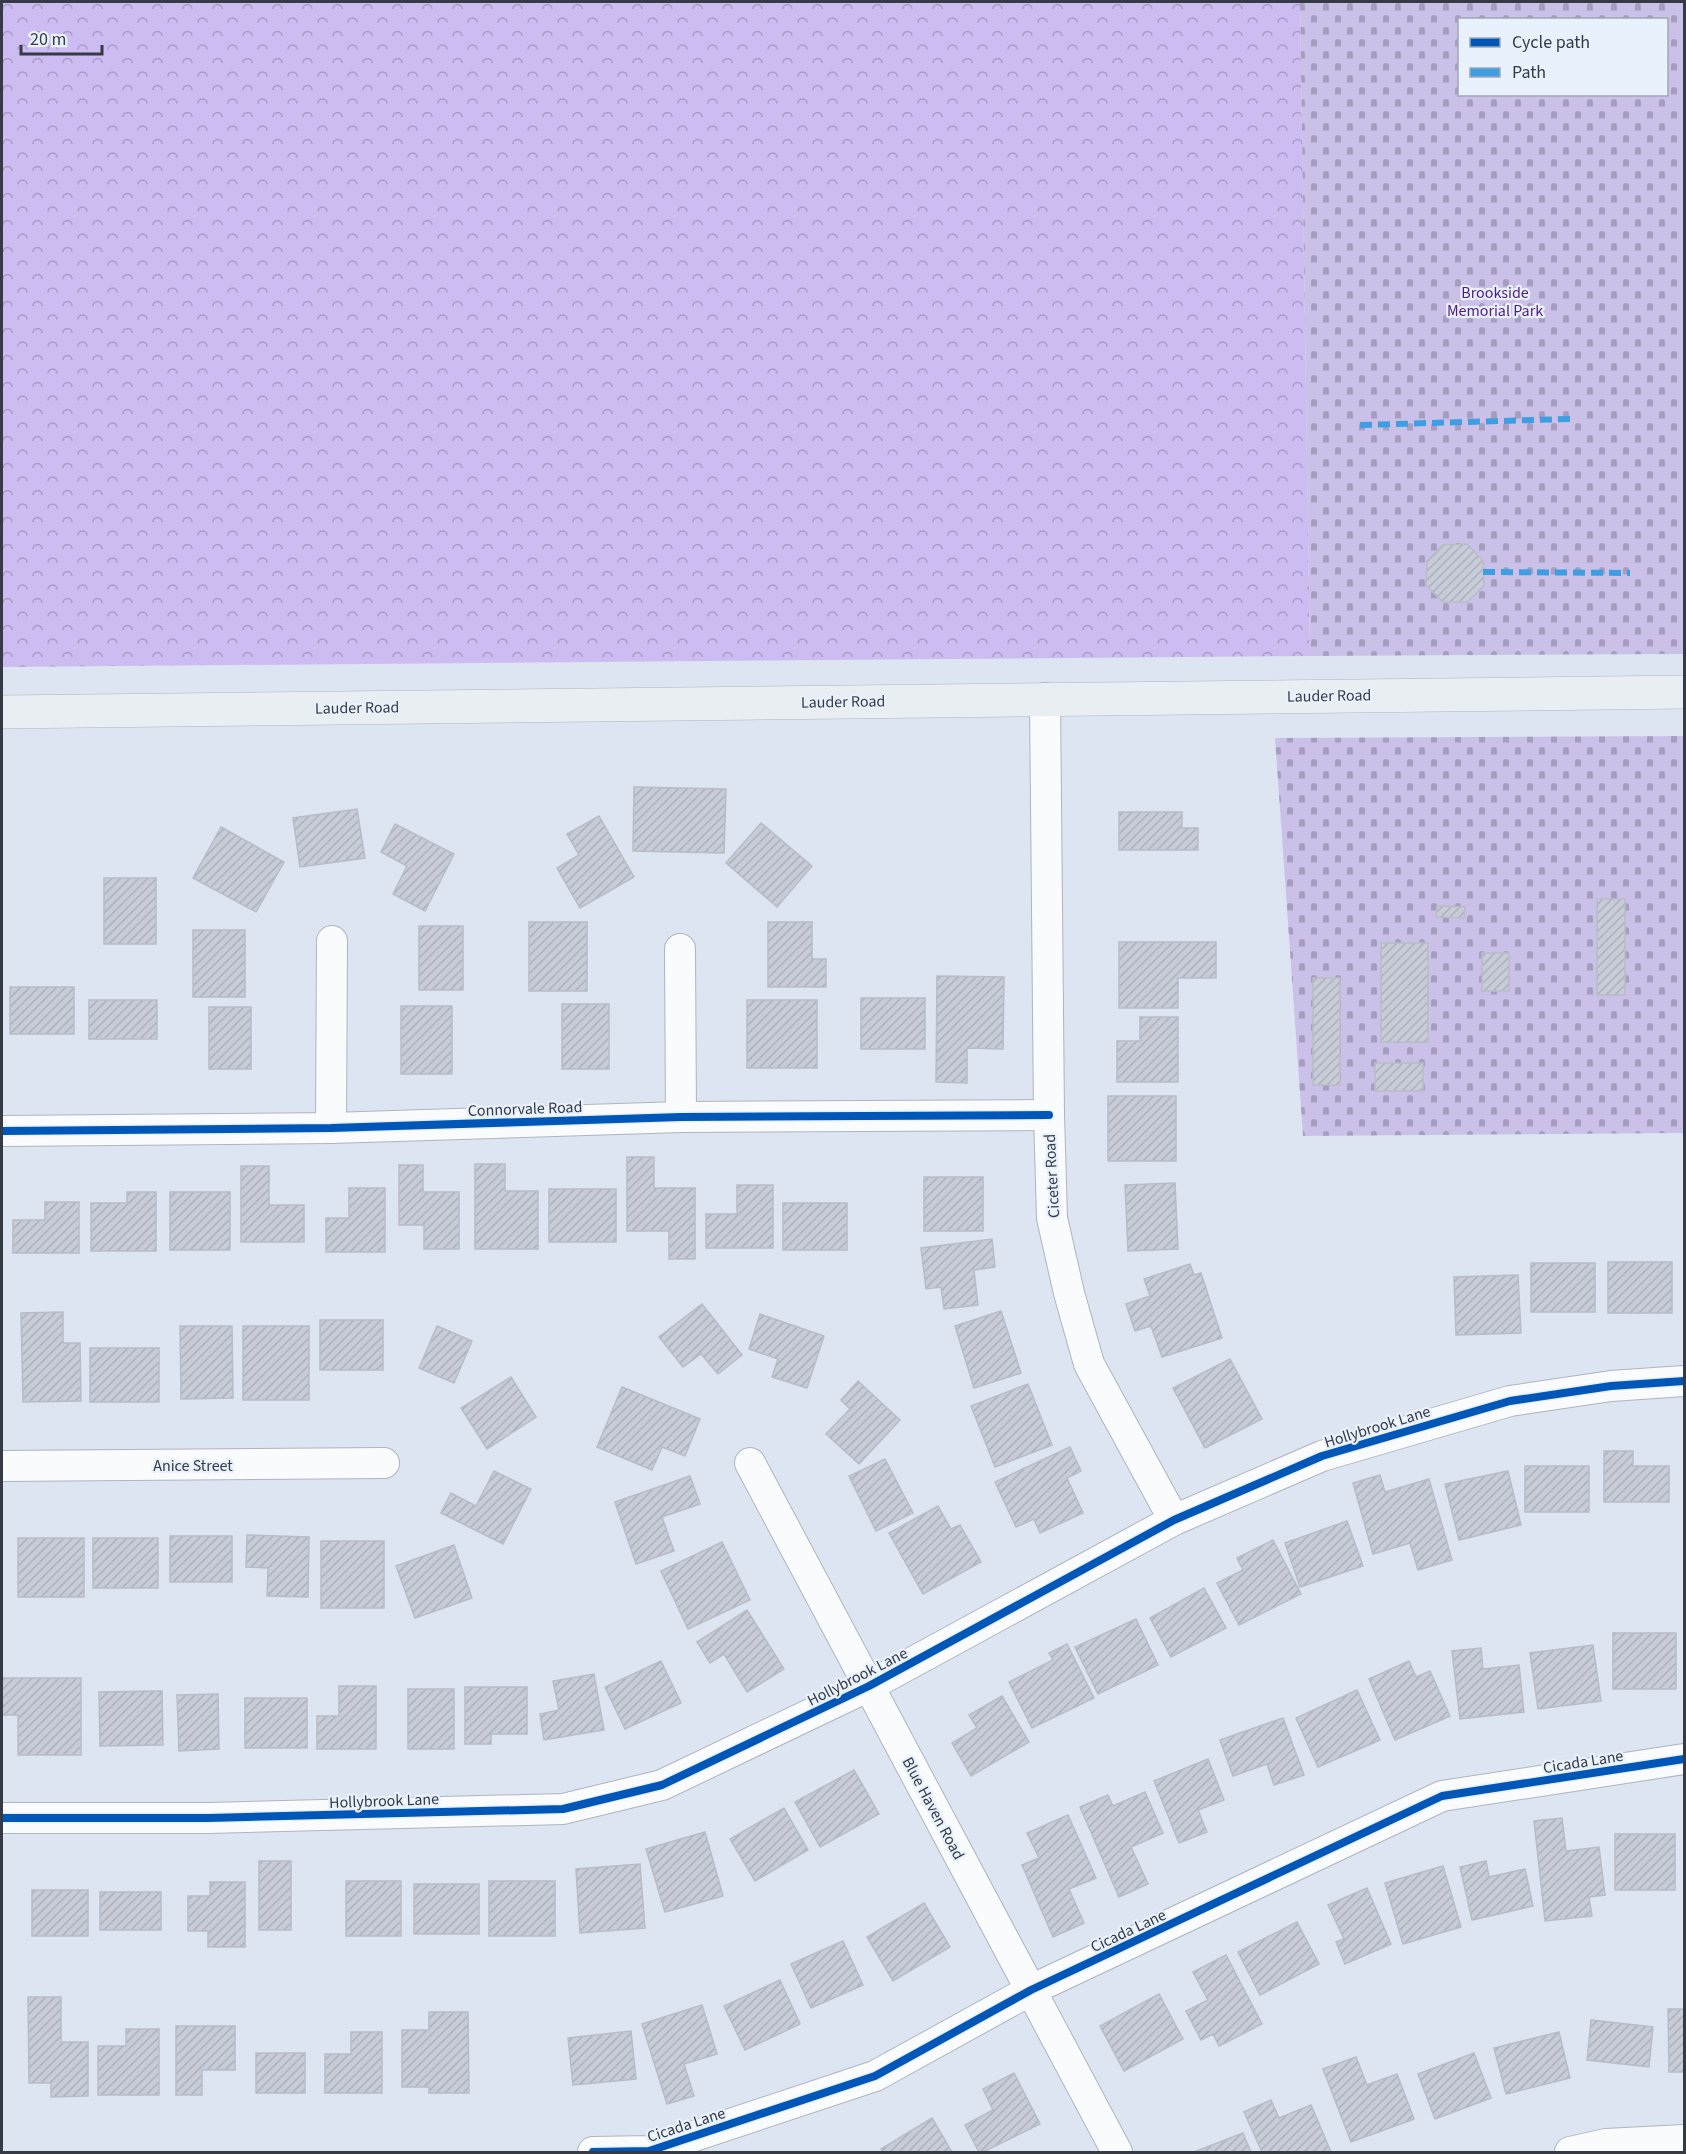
<svg xmlns="http://www.w3.org/2000/svg" width="1686" height="2154" viewBox="0 0 1686 2154" font-family="'Source Sans 3',sans-serif">
  <style>
    .forest { fill: url(#forest-crowns) }
    .cemetery { fill: url(#cemetery-stones); fill-rule: evenodd }
    .building { fill: url(#building-hatch); stroke: #b8bcc7; stroke-width: 1.5 }
    .lines { fill: none; stroke-linecap: round; stroke-linejoin: round }
    .minor-casing { stroke: #aeb5bf; stroke-width: 32 }
    .secondary-casing { stroke: #aeb5bf; stroke-width: 34 }
    .minor { stroke: #fafbfd; stroke-width: 30 }
    .secondary { stroke: #e9eef2; stroke-width: 33 }
    .quiet { stroke: #3e9ee3; stroke-width: 6; stroke-dasharray: 12 6; stroke-linecap: butt }
    .cycleway-casing { stroke: #e9f1fc; stroke-width: 11 }
    .cycleway { stroke: #0057b8; stroke-width: 8 }
    .labels { text-anchor: middle; stroke-width: 4.5; stroke-linejoin: round; paint-order: stroke }
    .park-label { font-size: 16px; fill: #501d7f; stroke: #e9f1fc }
    .street-label { font-size: 16px; fill: #343b45; stroke: #e9f1fc }
  </style>
  <defs>
    <pattern id="forest-crowns" width="20" height="18" patternUnits="userSpaceOnUse" patternTransform="scale(1.5)"><rect width="20" height="18" fill="#cdbcf1"/><path d="M2 6a3 3 0 1 1 6 0M12 15a3 3 0 1 1 6 0" fill="none" stroke="#a79ac5"/></pattern>
    <pattern id="cemetery-stones" width="16" height="16" patternUnits="userSpaceOnUse" patternTransform="scale(1.5)"><rect width="16" height="16" fill="#cbc1e8"/><path d="M2 7V4a2 2 0 0 1 4 0v3zM10 15v-3a2 2 0 0 1 4 0v3z" fill="#a69ebe"/></pattern>
    <pattern id="building-hatch" width="6" height="6" patternUnits="userSpaceOnUse" patternTransform="scale(1.5)"><rect width="6" height="6" fill="#c8ccd8"/><path d="M-1 1l2-2M0 6l6-6M5 7l2-2" fill="none" stroke="#acb0bb"/></pattern>
  </defs>
  <rect width="100%" height="100%" fill="#dde5f2"/>
  <!-- forest -->
  <polygon class="forest" points="2,2 1300,2 1310,656 2,667"/>
  <!-- cemetery -->
  <g class="cemetery">
    <path d="M1300,2h384v652l-374,2zM1460,20h206v74h-206z"/>
    <polygon points="1684,736 1684,1133 1303,1136 1275,738"/>
  </g>
  <!-- building -->
  <g class="building">
    <polygon points="1467,544 1483,561 1484,586 1467,602 1443,602 1426,585 1427,561 1443,545"/>
    <polygon points="634,787 726,789 724,853 633,851"/>
    <polygon points="357,809 365,858 300,867 293,818"/>
    <polygon points="1119,812 1182,812 1182,828 1198,828 1198,850 1119,850"/>
    <polygon points="599,816 634,877 580,908 557,868 579,855 567,834"/>
    <polygon points="761,823 812,866 777,907 726,863"/>
    <polygon points="395,824 454,854 425,911 393,894 407,866 381,852"/>
    <polygon points="221,827 284,862 256,912 193,878"/>
    <rect x="104" y="878" width="52" height="66"/>
    <rect x="1597" y="899" width="28" height="96"/>
    <polygon points="1437,906 1465,907 1464,918 1436,917"/>
    <rect x="529" y="922" width="58" height="69"/>
    <polygon points="768,922 812,922 812,959 826,959 826,987 768,987"/>
    <rect x="419" y="926" width="44" height="64"/>
    <rect x="193" y="930" width="52" height="67"/>
    <polygon points="1119,942 1216,942 1216,978 1178,978 1178,1008 1119,1008"/>
    <rect x="1381" y="943" width="47" height="99"/>
    <rect x="1482" y="953" width="27" height="38"/>
    <polygon points="937,976 1004,977 1003,1049 967,1048 967,1083 936,1082"/>
    <rect x="1313" y="978" width="27" height="107"/>
    <rect x="10" y="987" width="64" height="47"/>
    <rect x="861" y="998" width="64" height="51"/>
    <rect x="89" y="1000" width="68" height="39"/>
    <rect x="747" y="1000" width="70" height="68"/>
    <rect x="562" y="1004" width="47" height="65"/>
    <rect x="401" y="1006" width="51" height="68"/>
    <rect x="209" y="1007" width="42" height="62"/>
    <polygon points="1140,1017 1178,1017 1178,1082 1117,1082 1117,1041 1140,1041"/>
    <rect x="1375" y="1063" width="48" height="28"/>
    <rect x="1108" y="1096" width="68" height="65"/>
    <polygon points="627,1157 654,1157 654,1188 695,1188 695,1259 669,1259 669,1231 627,1231"/>
    <polygon points="475,1164 505,1164 505,1191 538,1191 538,1249 475,1249"/>
    <polygon points="399,1165 423,1165 423,1192 459,1192 459,1249 424,1249 424,1225 399,1225"/>
    <polygon points="241,1166 269,1166 269,1205 304,1205 304,1242 241,1242"/>
    <rect x="924" y="1177" width="59" height="54"/>
    <polygon points="1175,1183 1178,1249 1128,1251 1125,1185"/>
    <polygon points="737,1185 773,1185 773,1248 706,1248 706,1214 737,1214"/>
    <polygon points="349,1188 385,1188 385,1252 326,1252 326,1218 349,1218"/>
    <rect x="549" y="1189" width="67" height="53"/>
    <polygon points="127,1192 156,1192 156,1251 91,1251 91,1203 127,1203"/>
    <rect x="170" y="1192" width="60" height="58"/>
    <polygon points="45,1202 79,1202 79,1253 13,1253 13,1220 45,1220"/>
    <rect x="783" y="1203" width="64" height="47"/>
    <polygon points="992,1239 995,1267 974,1270 978,1305 944,1309 941,1287 926,1289 921,1248"/>
    <rect x="1608" y="1262" width="64" height="51"/>
    <rect x="1531" y="1263" width="64" height="49"/>
    <polygon points="1190,1264 1194,1275 1201,1273 1222,1338 1162,1357 1151,1326 1135,1331 1126,1304 1150,1296 1144,1279"/>
    <polygon points="1518,1275 1521,1333 1456,1335 1454,1277"/>
    <polygon points="702,1304 742,1355 718,1374 701,1354 683,1367 659,1337"/>
    <polygon points="1001,1311 1021,1373 974,1388 955,1326"/>
    <polygon points="63,1312 63,1343 80,1343 81,1401 23,1402 21,1313"/>
    <polygon points="760,1314 824,1336 807,1388 772,1377 778,1359 749,1349"/>
    <rect x="320" y="1320" width="63" height="50"/>
    <polygon points="180,1326 232,1326 233,1398 181,1399"/>
    <rect x="243" y="1326" width="66" height="74"/>
    <polygon points="437,1326 472,1341 454,1383 419,1368"/>
    <rect x="90" y="1348" width="69" height="54"/>
    <polygon points="1230,1359 1262,1419 1205,1448 1173,1388"/>
    <polygon points="511,1377 536,1417 487,1449 461,1408"/>
    <polygon points="858,1381 900,1420 859,1464 826,1434 850,1409 841,1400"/>
    <polygon points="1028,1384 1052,1445 995,1467 971,1406"/>
    <polygon points="622,1387 700,1419 685,1456 662,1447 652,1470 597,1447"/>
    <polygon points="1070,1447 1081,1471 1067,1478 1083,1513 1040,1533 1034,1519 1016,1527 995,1482"/>
    <polygon points="1604,1451 1633,1451 1633,1466 1669,1466 1669,1502 1604,1502"/>
    <polygon points="885,1459 913,1513 876,1531 849,1476"/>
    <rect x="1525" y="1466" width="64" height="46"/>
    <polygon points="494,1471 531,1489 503,1544 441,1513 451,1493 476,1506"/>
    <polygon points="1508,1471 1521,1525 1459,1540 1445,1484"/>
    <polygon points="1380,1475 1385,1492 1429,1479 1452,1560 1418,1570 1410,1543 1373,1554 1353,1483"/>
    <polygon points="690,1476 700,1504 662,1517 674,1551 636,1564 615,1502"/>
    <polygon points="938,1506 951,1529 960,1525 981,1562 923,1594 889,1533"/>
    <polygon points="1347,1521 1363,1566 1300,1587 1285,1543"/>
    <polygon points="247,1535 309,1537 308,1597 267,1596 268,1568 246,1567"/>
    <rect x="170" y="1536" width="62" height="46"/>
    <rect x="18" y="1538" width="66" height="59"/>
    <rect x="93" y="1538" width="65" height="50"/>
    <polygon points="1273,1540 1301,1594 1239,1625 1217,1583 1243,1570 1237,1558"/>
    <rect x="321" y="1541" width="63" height="67"/>
    <polygon points="722,1542 750,1600 688,1629 661,1571"/>
    <polygon points="454,1545 472,1598 415,1618 396,1566"/>
    <polygon points="1204,1588 1226,1628 1171,1657 1150,1618"/>
    <polygon points="747,1610 784,1669 747,1692 724,1654 710,1663 697,1642"/>
    <polygon points="1136,1619 1158,1665 1098,1694 1075,1647"/>
    <rect x="1613" y="1633" width="63" height="56"/>
    <polygon points="1067,1644 1094,1698 1032,1728 1009,1682 1053,1660 1049,1653"/>
    <polygon points="1593,1645 1601,1701 1538,1709 1530,1653"/>
    <polygon points="1481,1648 1483,1669 1519,1665 1524,1712 1460,1719 1452,1651"/>
    <polygon points="661,1661 681,1703 625,1729 605,1687"/>
    <polygon points="1409,1661 1416,1677 1430,1671 1450,1716 1395,1740 1369,1679"/>
    <polygon points="594,1674 604,1730 544,1740 540,1714 559,1710 553,1681"/>
    <polygon points="2,1678 81,1678 81,1755 18,1755 18,1715 2,1715"/>
    <polygon points="339,1686 376,1686 376,1749 317,1749 317,1716 339,1716"/>
    <polygon points="465,1687 527,1687 527,1734 491,1734 491,1744 465,1744"/>
    <rect x="408" y="1689" width="46" height="60"/>
    <polygon points="1357,1690 1380,1740 1318,1767 1296,1718"/>
    <polygon points="162,1691 163,1745 100,1746 99,1692"/>
    <polygon points="218,1694 219,1749 179,1751 177,1695"/>
    <polygon points="1002,1696 1029,1742 971,1776 952,1743 977,1728 969,1715"/>
    <rect x="245" y="1698" width="62" height="50"/>
    <polygon points="1283,1718 1304,1775 1274,1785 1267,1764 1233,1776 1220,1740"/>
    <polygon points="1208,1759 1224,1800 1198,1810 1207,1832 1179,1843 1154,1781"/>
    <polygon points="854,1770 879,1814 820,1847 795,1802"/>
    <polygon points="1145,1792 1163,1833 1131,1847 1148,1884 1119,1897 1080,1807 1108,1795 1113,1806"/>
    <polygon points="784,1808 808,1850 755,1881 730,1839"/>
    <polygon points="1068,1815 1096,1878 1069,1889 1084,1923 1053,1937 1022,1865 1039,1858 1027,1833"/>
    <polygon points="1562,1818 1566,1851 1599,1847 1605,1895 1589,1897 1592,1916 1545,1921 1534,1821"/>
    <polygon points="705,1832 723,1896 665,1912 646,1849"/>
    <rect x="1615" y="1834" width="60" height="56"/>
    <rect x="259" y="1861" width="32" height="69"/>
    <polygon points="1486,1861 1489,1877 1525,1869 1533,1906 1472,1920 1460,1867"/>
    <polygon points="640,1864 645,1928 580,1933 576,1869"/>
    <polygon points="1443,1866 1461,1927 1403,1944 1385,1883"/>
    <rect x="346" y="1881" width="55" height="55"/>
    <rect x="489" y="1881" width="66" height="55"/>
    <polygon points="210,1882 245,1882 245,1947 208,1947 208,1931 188,1931 188,1896 210,1896"/>
    <rect x="414" y="1884" width="65" height="50"/>
    <polygon points="1367,1888 1391,1944 1345,1964 1336,1942 1344,1939 1328,1905"/>
    <rect x="32" y="1890" width="56" height="46"/>
    <rect x="100" y="1892" width="61" height="38"/>
    <polygon points="924,1903 950,1947 893,1981 867,1937"/>
    <polygon points="1297,1922 1319,1964 1260,1995 1238,1952"/>
    <polygon points="843,1941 863,1985 811,2008 791,1964"/>
    <polygon points="1226,1955 1262,2024 1219,2046 1213,2034 1201,2040 1186,2011 1208,2000 1193,1972"/>
    <polygon points="780,1980 800,2024 745,2050 724,2006"/>
    <polygon points="1159,1994 1183,2039 1124,2071 1100,2026"/>
    <polygon points="28,1997 61,1997 61,2042 88,2042 88,2096 51,2097 51,2083 29,2083"/>
    <polygon points="702,2005 717,2054 684,2064 694,2096 667,2104 642,2024"/>
    <polygon points="1668,2009 1684,2009 1684,2072 1669,2072"/>
    <polygon points="429,2012 468,2012 469,2093 429,2093 429,2087 402,2087 402,2030 429,2030"/>
    <polygon points="1591,2020 1653,2027 1649,2067 1587,2060"/>
    <polygon points="176,2026 235,2026 235,2070 202,2070 202,2095 176,2095"/>
    <polygon points="126,2029 159,2029 159,2095 98,2095 98,2046 126,2046"/>
    <polygon points="631,2031 636,2079 573,2085 568,2038"/>
    <polygon points="351,2032 382,2032 382,2093 325,2093 325,2054 351,2054"/>
    <polygon points="1559,2032 1570,2078 1506,2094 1494,2048"/>
    <rect x="256" y="2053" width="49" height="40"/>
    <polygon points="1474,2053 1491,2098 1435,2119 1418,2074"/>
    <polygon points="1356,2057 1367,2085 1397,2074 1414,2119 1351,2142 1323,2069"/>
    <polygon points="1014,2073 1040,2124 983,2152 979,2152 965,2125 993,2110 983,2089"/>
    <polygon points="1271,2100 1279,2118 1311,2105 1331,2152 1262,2152 1244,2112"/>
    <polygon points="932,2118 952,2152 883,2152 881,2149"/>
    <polygon points="1243,2133 1251,2152 1194,2152"/>
  </g>
  <g class="lines">
    <defs>
      <g id="minor">
        <polyline points="1045,698 1049,1115 1052,1218 1069,1293 1089,1364 1174,1520"/>
        <polyline points="680,949 681,1117"/>
        <polyline points="331,1128 332,941"/>
        <polyline points="2,1131 331,1128 681,1117 1049,1115"/>
        <polyline points="750,1463 1117,2152"/>
        <polyline points="2,1466 384,1463"/>
        <polyline points="2,1818 208,1818 563,1809 662,1785 869,1686 1174,1520 1322,1456 1510,1401 1611,1386 1684,1381"/>
        <polyline points="593,2152 649,2151 875,2076 1031,1990 1442,1796 1684,1759"/>
        <polyline points="1570,2152 1606,2144 1684,2140"/>
      </g>
      <polyline id="secondary" points="2,712 1684,692"/>
    </defs>
    <!-- minor casing -->
    <use href="#minor" class="minor-casing"/>
    <!-- secondary casing -->
    <use href="#secondary" class="secondary-casing"/>
    <!-- minor -->
    <use href="#minor" class="minor"/>
    <!-- secondary -->
    <use href="#secondary" class="secondary"/>
    <!-- quiet -->
    <g class="quiet">
      <polyline points="1360,425 1570,419"/>
      <polyline points="1483,572 1630,573"/>
    </g>
    <defs>
      <g id="cycleway">
        <polyline points="2,1131 331,1128 681,1117 1049,1115"/>
        <polyline points="2,1818 208,1818 563,1809 662,1785 869,1686 1174,1520 1322,1456 1510,1401 1611,1386 1684,1381"/>
        <polyline points="593,2152 649,2151 875,2076 1031,1990 1442,1796 1684,1759"/>
      </g>
    </defs>
    <!-- cycleway casing -->
    <use href="#cycleway" class="cycleway-casing"/>
    <!-- cycleway -->
    <use href="#cycleway" class="cycleway"/>
  </g>
  <g class="labels">
    <!-- park labels -->
    <g class="park-label">
      <text x="1495" y="298">Brookside<tspan x="1495" dy="18">Memorial Park</tspan></text>
    </g>
    <!-- street labels -->
    <g class="street-label">
      <text transform="translate(1329 695) rotate(-1)" y="6">Lauder Road</text>
      <text transform="translate(843 701) rotate(-1)" y="6">Lauder Road</text>
      <text transform="translate(357 707) rotate(-1)" y="6">Lauder Road</text>
      <text transform="translate(525 1108) rotate(-2)" y="6">Connorvale Road</text>
      <text transform="translate(1051 1176) rotate(-93)" y="6">Ciceter Road</text>
      <text transform="translate(1377 1426) rotate(-17)" y="6">Hollybrook Lane</text>
      <text x="193" y="1471">Anice Street</text>
      <text transform="translate(857 1676) rotate(-27)" y="6">Hollybrook Lane</text>
      <text transform="translate(1583 1761) rotate(-9)" y="6">Cicada Lane</text>
      <text transform="translate(384 1800) rotate(-2)" y="6">Hollybrook Lane</text>
      <text transform="translate(934 1808) rotate(62)" y="6">Blue Haven Road</text>
      <text transform="translate(1128 1930) rotate(-25)" y="6">Cicada Lane</text>
      <text transform="translate(686 2124) rotate(-18)" y="6">Cicada Lane</text>
    </g>
  </g>
  <!-- border -->
  <rect width="1686" height="2154" fill="none" stroke="#343b45" stroke-width="6"/>
  <!-- legend -->
  <rect x="1458" y="18" width="210" height="78" fill="#e9f1fc" stroke="#a1a8b3" stroke-width="1.5"/>
  <rect x="1470" y="38" width="30" height="9" fill="#0057b8" stroke="#a1a8b3" stroke-width="1.5"/>
  <text x="1512" y="48" font-size="18" fill="#343b45">Cycle path</text>
  <rect x="1470" y="68" width="30" height="9" fill="#3e9ee3" stroke="#a1a8b3" stroke-width="1.5"/>
  <text x="1512" y="78" font-size="18" fill="#343b45">Path</text>
  <!-- scale -->
  <path d="M21 45v9h81v-9" fill="none" stroke="#343b45" stroke-width="3"/>
  <text x="30" y="45" font-size="18" fill="#343b45" stroke="#e9f1fc" stroke-width="4.5" paint-order="stroke">20 m</text>
</svg>
